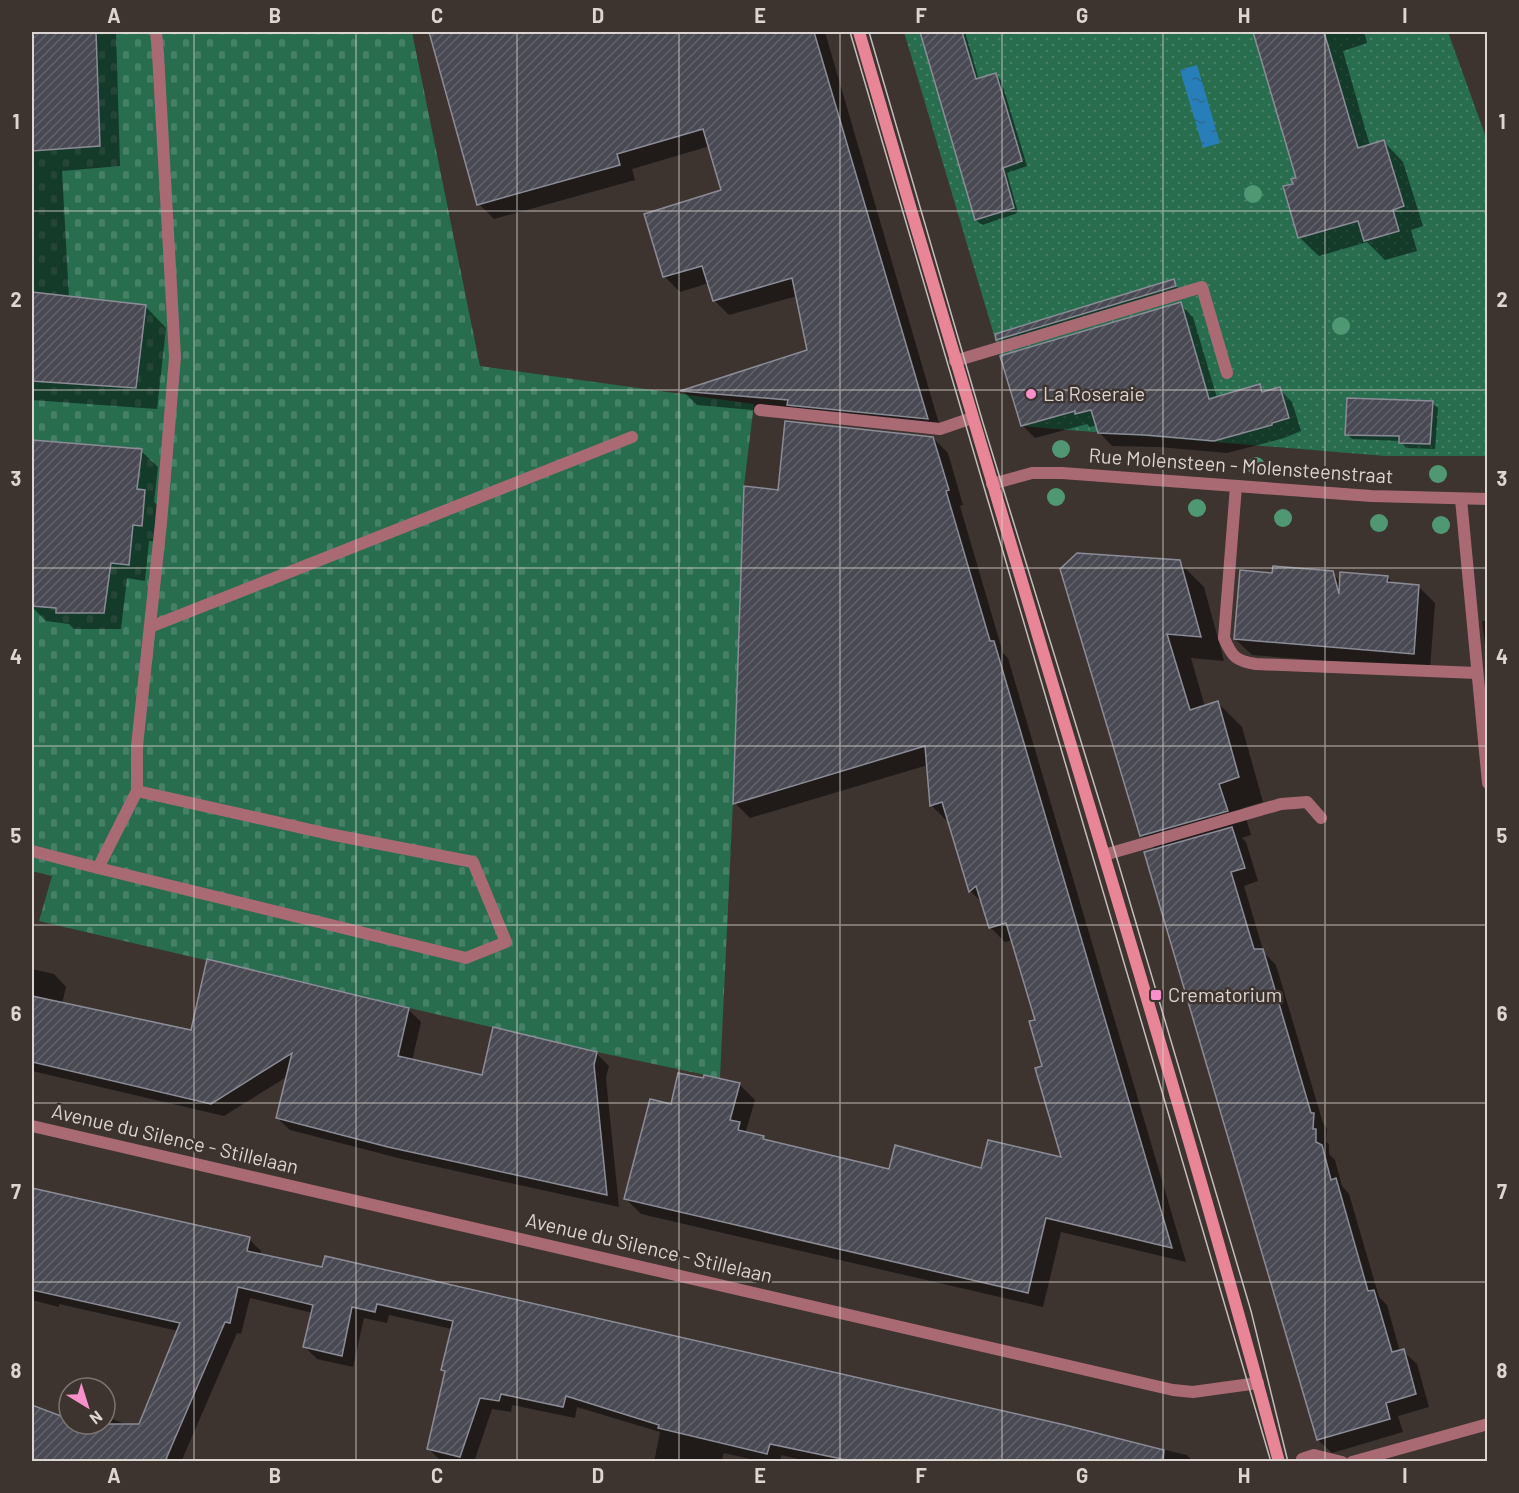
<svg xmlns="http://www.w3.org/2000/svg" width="1519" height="1493" viewBox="0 0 1519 1493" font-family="Barlow,sans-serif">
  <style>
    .cemetery { fill: url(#cemetery-stones) }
    .park { fill: url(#park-dots) }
    .water { fill: url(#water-ripples) }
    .shadow { fill: #0007 }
    .building { fill: url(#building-hatch); stroke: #8b8c97; stroke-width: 1.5 }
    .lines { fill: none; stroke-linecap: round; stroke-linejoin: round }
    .lane { stroke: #a96a74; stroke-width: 12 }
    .street { stroke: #a96a74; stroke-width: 12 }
    .secondary { stroke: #e88596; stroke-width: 12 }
    .tram { stroke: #c4bdba; stroke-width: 1.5 }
    .tree { fill: #509874 }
    .grid { fill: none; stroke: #dcd5d2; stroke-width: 1.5; stroke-opacity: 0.55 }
    .poi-dot { fill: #f890cc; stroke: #3d332f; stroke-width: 2 }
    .labels { text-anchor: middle; stroke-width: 5; stroke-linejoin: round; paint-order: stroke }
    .poi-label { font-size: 20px; fill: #dcd5d2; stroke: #3d332f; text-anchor: start }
    .street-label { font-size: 20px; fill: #dcd5d2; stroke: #3d332f }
    .neatline { fill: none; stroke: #dcd5d2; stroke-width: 2 }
    .grid-label { font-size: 20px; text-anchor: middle; font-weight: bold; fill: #dcd5d2 }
  </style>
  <defs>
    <pattern id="cemetery-stones" width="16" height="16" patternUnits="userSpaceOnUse" patternTransform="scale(1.5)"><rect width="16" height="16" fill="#276d4e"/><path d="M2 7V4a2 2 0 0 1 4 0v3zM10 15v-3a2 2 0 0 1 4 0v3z" fill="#468167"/></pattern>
    <pattern id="park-dots" width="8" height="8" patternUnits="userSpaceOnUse" patternTransform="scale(1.5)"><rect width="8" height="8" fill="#276d4e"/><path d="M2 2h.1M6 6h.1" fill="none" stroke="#468167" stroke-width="1.8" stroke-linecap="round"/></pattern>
    <pattern id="water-ripples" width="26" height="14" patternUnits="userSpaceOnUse" patternTransform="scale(1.5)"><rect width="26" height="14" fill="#277eb9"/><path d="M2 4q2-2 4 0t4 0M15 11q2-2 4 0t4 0" fill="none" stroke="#30688e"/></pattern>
    <pattern id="building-hatch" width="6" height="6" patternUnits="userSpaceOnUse" patternTransform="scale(1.5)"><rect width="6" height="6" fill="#484952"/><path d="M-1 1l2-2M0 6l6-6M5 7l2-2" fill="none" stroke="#62626a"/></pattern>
  </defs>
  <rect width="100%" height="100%" fill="#3d332f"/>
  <!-- cemetery -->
  <polygon class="cemetery" points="32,32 412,32 480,366 754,404 744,486 733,802 720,1078 597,1052 39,921 52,876 32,871"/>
  <!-- park -->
  <polygon class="park" points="904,32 1448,32 1487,140 1487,456 1385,456 1021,426"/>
  <!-- water -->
  <polygon class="water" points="1197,65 1220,143 1203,148 1180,70"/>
  <!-- shadow -->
  <g class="shadow">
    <polygon points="32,32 116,32 120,166 62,171 69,298 145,306 166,328 157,409 32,400"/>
    <polygon points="431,32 825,32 942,434 799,414 697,405 683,391 809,351 797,296 729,315 714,300 709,283 680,292 665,277 646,215 722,191 710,146 632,169 635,180 494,219 479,204"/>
    <polygon points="921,32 965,32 979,80 996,75 1001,80 1027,166 1007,173 1018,213 982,225 976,220"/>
    <polygon points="1255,32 1364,32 1367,43 1343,51 1370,146 1384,142 1403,162 1423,226 1411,230 1417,251 1385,260 1367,242 1319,256 1299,237 1298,179"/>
    <polygon points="1173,281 1180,291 1003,345 997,339"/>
    <polygon points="1180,304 1193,317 1217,398 1260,386 1266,393 1279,389 1292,402 1301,431 1284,438 1227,453 1159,447 1112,446 1099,432 1097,425 1090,427 1087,424 1035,438 1022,425"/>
    <polygon points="1432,403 1438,408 1435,449 1406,448 1401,441 1352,439 1347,434"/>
    <polygon points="933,438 948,453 963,505 960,506 1003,653 1008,658 1186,1262 1061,1232 1043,1307 641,1214 626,1199 672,1106 705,1080 705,1076 740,1085 755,1100 746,1131 751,1135 763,1138 767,1142 890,1171 983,1170 1063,1159 1037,1021 1013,940 1005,942 990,927 983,903 970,891 949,820 947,821 932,806 928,765 750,818 735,803 779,491"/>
    <polygon points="32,441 141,451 158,467 154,502 161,508 158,542 149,541 145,581 127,578 121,629 74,629 69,624 46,621 32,607 33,568 32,567"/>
    <polygon points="1179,562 1204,587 1224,661 1191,658 1205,707 1218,703 1242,727 1263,802 1243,808 1251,835 1242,838 1246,842 1258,881 1244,886 1264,953 1276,965 1323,1123 1327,1128 1326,1142 1329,1144 1329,1154 1335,1160 1342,1186 1349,1194 1379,1297 1387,1305 1400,1352 1403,1351 1417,1364 1429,1407 1398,1416 1403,1432 1332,1453 1318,1440 1156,850 1141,835 1062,570"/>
    <polygon points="1332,573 1341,582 1387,577 1394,584 1418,586 1435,603 1430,669 1252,655 1235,639 1273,574"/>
    <polygon points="1482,621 1488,621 1488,670"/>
    <polygon points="32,969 54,974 66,987 62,1004 192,1032 408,1009 421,1022 412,1061 483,1077 596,1053 609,1066 606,1078 619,1207 402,1159 290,1130 277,1118 288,1076 224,1116 32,1071"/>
    <polygon points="32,1190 249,1239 261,1251 260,1255 324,1269 326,1257 1187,1455 1193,1462 811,1462 781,1455 780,1462 763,1462 724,1453 721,1462 654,1462 660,1432 577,1407 575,1418 512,1405 511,1412 492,1409 474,1462 444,1462 441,1461 429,1449 446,1373 443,1370 452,1329 389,1315 387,1323 364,1318 353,1367 317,1359 305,1347 313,1313 250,1298 241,1334 237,1333 181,1462 32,1462 32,1405 69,1420 69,1424 105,1424 105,1416 138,1429 178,1331 59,1304 59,1307 32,1300"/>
  </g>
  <!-- building -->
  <g class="building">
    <polygon points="32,32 96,32 100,146 32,151"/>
    <polygon points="429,32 814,32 928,419 787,405 788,400 680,391 807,350 792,278 713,301 702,266 663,277 644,214 721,190 703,129 617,154 620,165 477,205"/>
    <polygon points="920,32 962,32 976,79 996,73 1022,161 1003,168 1014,208 975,220"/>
    <polygon points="1253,32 1324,32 1358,148 1384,140 1404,206 1393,210 1399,231 1364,241 1358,221 1298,238 1283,186 1293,184 1291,179 1296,178"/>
    <polygon points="1174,279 1176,286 996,340 995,334"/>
    <polygon points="32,292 146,305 136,388 32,381"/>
    <polygon points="1181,302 1209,399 1260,384 1262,392 1280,387 1289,418 1272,423 1272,425 1214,441 1145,435 1098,433 1091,410 1075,414 1075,411 1021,426 1000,356"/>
    <polygon points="1347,398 1433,401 1430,444 1399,443 1399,436 1345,435"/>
    <polygon points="785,421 933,437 949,490 946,491 990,641 994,641 1172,1248 1046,1218 1028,1293 624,1199 650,1099 671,1104 678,1073 703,1078 704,1075 740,1083 730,1120 740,1122 738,1130 764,1136 763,1139 889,1169 895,1145 981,1168 988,1140 1061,1157 1035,1068 1042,1066 1029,1021 1035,1020 1006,923 989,928 976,886 969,892 942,802 930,806 925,746 733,804 744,486 778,490"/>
    <polygon points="32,440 142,449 137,489 145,490 142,526 133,525 129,565 111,563 104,613 56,613 56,608 32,606"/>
    <polygon points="1077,553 1180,560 1201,637 1167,634 1190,710 1218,701 1239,777 1219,784 1228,811 1140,836 1060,569"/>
    <polygon points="1273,566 1333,571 1339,594 1340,572 1388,576 1387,582 1419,585 1414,654 1234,639 1240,570 1272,573"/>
    <polygon points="1232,827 1245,868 1231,872 1254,949 1263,949 1311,1113 1314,1113 1313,1129 1316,1129 1316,1142 1322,1145 1331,1180 1336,1178 1368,1291 1374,1290 1392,1352 1404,1349 1416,1394 1386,1403 1390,1419 1317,1440 1144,852"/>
    <polygon points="207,959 409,1008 398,1056 482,1075 493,1027 597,1052 594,1065 607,1195 388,1147 276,1118 292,1053 211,1104 32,1062 32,996 191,1030"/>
    <polygon points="32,1188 250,1237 247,1251 322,1267 325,1256 1065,1425 1164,1450 1163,1461 851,1461 770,1444 767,1454 658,1428 659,1425 566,1396 563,1407 501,1394 499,1401 480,1398 460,1457 427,1449 445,1371 441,1370 453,1321 377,1304 375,1312 352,1307 342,1356 303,1347 313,1305 238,1287 230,1323 225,1322 166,1459 171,1461 32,1461 32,1405 69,1419 69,1424 82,1424 97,1430 99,1424 139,1424 180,1323 32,1290"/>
  </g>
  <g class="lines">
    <!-- lane -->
    <g class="lane">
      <polyline points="955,361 1202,287 1227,373"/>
      <polyline points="760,410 940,429 972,418"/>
      <path d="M1236,486l-12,152c8,19 12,23 32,26l221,9"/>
      <polyline points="1461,499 1488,783"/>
      <polyline points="150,627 632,437"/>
      <polyline points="32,851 98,868 137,791 137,746 161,523 175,357 158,54"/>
      <polyline points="1104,855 1281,804 1307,802 1321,818"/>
      <polyline points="98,868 466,958 506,942 473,862 329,834 137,791"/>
    </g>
    <!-- street -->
    <g class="street">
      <polyline points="156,32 158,54"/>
      <polyline points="992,484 1032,473 1062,473 1371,496 1488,499"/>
      <polyline points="32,1126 1173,1390 1193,1392 1258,1383"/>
      <polyline points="1302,1459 1314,1455 1342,1462"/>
      <polyline points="1352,1462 1488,1424"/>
    </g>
    <!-- secondary -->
    <path class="secondary" d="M859,32c60,206 121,412 183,617 81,270 164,540 237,813"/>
    <!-- tram -->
    <g class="tram">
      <polyline points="850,32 1271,1462"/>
      <polyline points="869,32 983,423 1115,852 1251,1311 1288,1462"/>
    </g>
  </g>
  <!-- trees -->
  <g class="tree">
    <circle cx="1253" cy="194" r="9"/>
    <circle cx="1341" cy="326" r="9"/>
    <circle cx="1061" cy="449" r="9"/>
    <circle cx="1256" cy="466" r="9"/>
    <circle cx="1438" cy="474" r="9"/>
    <circle cx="1056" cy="497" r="9"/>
    <circle cx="1197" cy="508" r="9"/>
    <circle cx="1283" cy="518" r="9"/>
    <circle cx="1379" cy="523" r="9"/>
    <circle cx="1441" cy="525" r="9"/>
  </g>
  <!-- grid -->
  <path class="grid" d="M194,32v1430M356,32v1430M517,32v1430M679,32v1430M840,32v1430M1002,32v1430M1163,32v1430M1325,32v1430M32,211h1456M32,390h1456M32,568h1456M32,746h1456M32,925h1456M32,1103h1456M32,1282h1456"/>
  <!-- markers -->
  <g class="poi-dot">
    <circle cx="1031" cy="394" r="6"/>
    <rect x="1150" y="989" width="12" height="12" rx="3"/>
  </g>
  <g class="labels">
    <!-- poi labels -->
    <g class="poi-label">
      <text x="1043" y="401">La Roseraie</text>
      <text x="1168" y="1002">Crematorium</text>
    </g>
    <!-- street labels -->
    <g class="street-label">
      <text transform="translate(1241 466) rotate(4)" y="7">Rue Molensteen - Molensteenstraat</text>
      <text transform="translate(175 1139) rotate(13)" y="7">Avenue du Silence - Stillelaan</text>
      <text transform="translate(649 1248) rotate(13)" y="7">Avenue du Silence - Stillelaan</text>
    </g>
  </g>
  <!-- border -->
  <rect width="1519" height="1493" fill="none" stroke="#3d332f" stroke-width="66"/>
  <!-- north arrow -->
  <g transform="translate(87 1406) rotate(142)"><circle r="28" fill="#3d332f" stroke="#7d7470" stroke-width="1.5"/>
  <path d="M0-4.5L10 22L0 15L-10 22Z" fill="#f890cc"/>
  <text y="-9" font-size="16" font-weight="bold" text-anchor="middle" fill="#dcd5d2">N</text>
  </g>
  <rect x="33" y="33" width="1453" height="1427" class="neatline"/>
  <g class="grid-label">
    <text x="114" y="23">A</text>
    <text x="275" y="23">B</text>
    <text x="437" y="23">C</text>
    <text x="598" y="23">D</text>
    <text x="760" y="23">E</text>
    <text x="921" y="23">F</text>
    <text x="1082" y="23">G</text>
    <text x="1244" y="23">H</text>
    <text x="1405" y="23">I</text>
    <text x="16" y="129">1</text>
    <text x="1502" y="129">1</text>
    <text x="16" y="307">2</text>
    <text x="1502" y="307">2</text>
    <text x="16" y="486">3</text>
    <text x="1502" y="486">3</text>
    <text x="16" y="664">4</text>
    <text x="1502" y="664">4</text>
    <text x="16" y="843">5</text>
    <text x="1502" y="843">5</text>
    <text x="16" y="1021">6</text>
    <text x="1502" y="1021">6</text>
    <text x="16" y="1199">7</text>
    <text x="1502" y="1199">7</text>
    <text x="16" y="1378">8</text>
    <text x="1502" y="1378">8</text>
    <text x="114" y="1483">A</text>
    <text x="275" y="1483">B</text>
    <text x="437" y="1483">C</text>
    <text x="598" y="1483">D</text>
    <text x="760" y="1483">E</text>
    <text x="921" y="1483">F</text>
    <text x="1082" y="1483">G</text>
    <text x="1244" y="1483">H</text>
    <text x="1405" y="1483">I</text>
  </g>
</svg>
